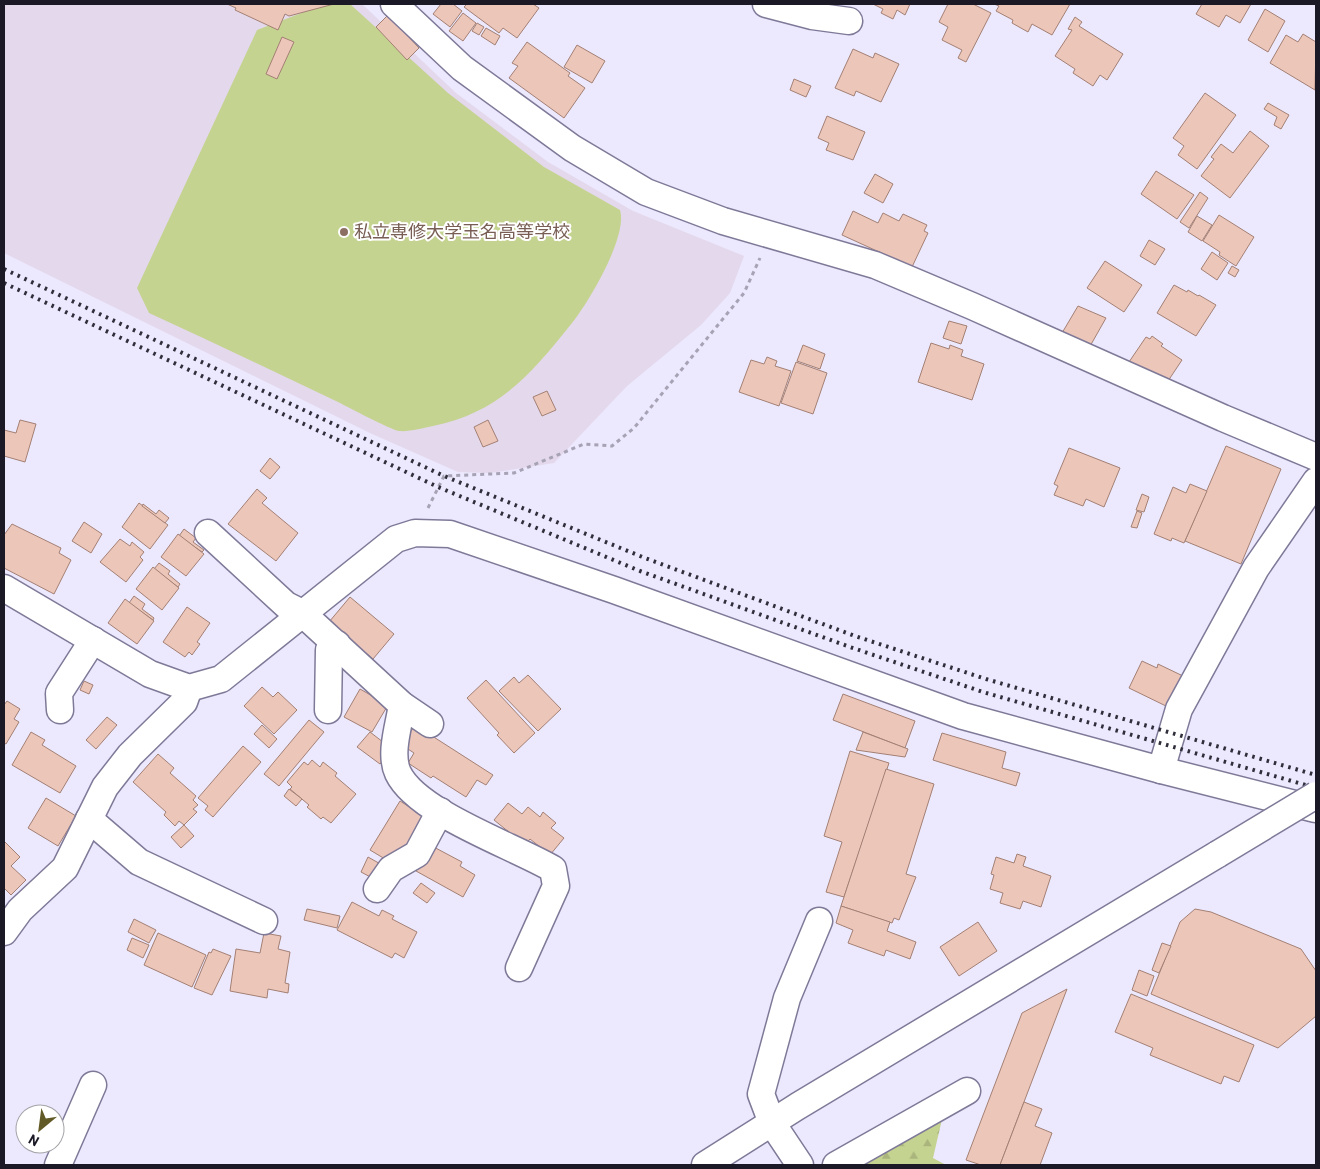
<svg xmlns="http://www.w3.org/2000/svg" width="1320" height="1169" viewBox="0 0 1320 1169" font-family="Barlow,'Noto Sans JP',sans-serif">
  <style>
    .education { fill: #e4d8ec }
    .forest { fill: url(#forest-firs) }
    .pitch { fill: #c5d390 }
    .building { fill: #edc6ba; stroke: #a38074 }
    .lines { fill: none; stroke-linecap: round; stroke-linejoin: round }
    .minor-casing { stroke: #7f7998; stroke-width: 29 }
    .path { stroke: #a7a3b5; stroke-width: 3; stroke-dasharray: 4 4; stroke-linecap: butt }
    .minor { stroke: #fff; stroke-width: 26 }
    .rail { stroke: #302e3b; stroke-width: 4; stroke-dasharray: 2.5 5; stroke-linecap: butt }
    .minor-bridge-casing { stroke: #7f7998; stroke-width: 29; stroke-linecap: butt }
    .minor-bridge { stroke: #fff; stroke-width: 26 }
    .education-dot { fill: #8d6e63; stroke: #fff; stroke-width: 2 }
    .labels { text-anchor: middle; stroke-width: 4; stroke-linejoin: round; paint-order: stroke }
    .education-label { font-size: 18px; fill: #785e54; stroke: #fff; text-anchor: start }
  </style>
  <defs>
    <pattern id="forest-firs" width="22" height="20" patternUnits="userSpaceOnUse" patternTransform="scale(1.25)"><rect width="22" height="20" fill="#c5d390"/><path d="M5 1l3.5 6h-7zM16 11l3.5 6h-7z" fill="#a9b57c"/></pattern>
  </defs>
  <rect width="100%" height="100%" fill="#ece8fd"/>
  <!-- education -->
  <polygon class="education" points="4,4 362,4 456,93 548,162 633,211 744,256 730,293 701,325 627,386 554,463 490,473 458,472 370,433 4,253"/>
  <!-- forest -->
  <polygon class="forest" points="943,1115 933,1158 946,1165 863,1165"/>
  <!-- pitch -->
  <path class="pitch" d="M325,4h25l98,89 96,74 76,43c8,26 -31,92 -48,113 -41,51 -72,89 -139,103 -10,2 -24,6 -34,5 -10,-2 -49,-23 -61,-29 -63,-30 -126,-60 -189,-89l-12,-25 120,-258z"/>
  <!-- building -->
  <g class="building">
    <polygon points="227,4 334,4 289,16 285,14 278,30 235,10 236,8"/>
    <polygon points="441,4 453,4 462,11 450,27 433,14"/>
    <polygon points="467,4 533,4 539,8 517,38 503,28 499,33 464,7"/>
    <polygon points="873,4 910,4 905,15 897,10 893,19 881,13 883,9"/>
    <polygon points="948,4 973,4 991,13 966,62 958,58 962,50 942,40 948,27 939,22"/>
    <polygon points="994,4 1070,4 1052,35 1032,24 1028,32 1012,23 1013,20 996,11 999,6"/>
    <polygon points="1202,4 1251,4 1240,23 1226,15 1219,27 1196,14"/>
    <polygon points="1265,9 1285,21 1268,52 1248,40"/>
    <polygon points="463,13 476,23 463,41 449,31"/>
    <polygon points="388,15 419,48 407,60 376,27"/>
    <polygon points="1075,17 1082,22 1079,26 1123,54 1107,80 1100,75 1093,86 1073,73 1075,69 1055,56 1072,30 1068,29"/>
    <polygon points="477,23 484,27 479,35 472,31"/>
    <polygon points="486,28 500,36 495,45 481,36"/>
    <polygon points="1303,34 1316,42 1315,90 1270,63 1286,35 1298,42"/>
    <polygon points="282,37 294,42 277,79 266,74"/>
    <polygon points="527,42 570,73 568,76 585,88 564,118 509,78 518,66 512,63"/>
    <polygon points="577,45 605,61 592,83 564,67"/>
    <polygon points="853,49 873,58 875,53 899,64 881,102 856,91 854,96 835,88"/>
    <polygon points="794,79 811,86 806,97 790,90"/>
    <polygon points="1205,93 1236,115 1197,169 1178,155 1184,146 1173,138"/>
    <polygon points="1268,103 1289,115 1281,129 1274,125 1277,117 1264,109"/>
    <polygon points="827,116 865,132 853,160 826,150 829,143 818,138"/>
    <polygon points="1250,131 1269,146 1230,198 1201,176 1214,159 1211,157 1221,144 1233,153"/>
    <polygon points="1156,171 1194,195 1177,219 1141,194"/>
    <polygon points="875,174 893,184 883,203 864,193"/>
    <polygon points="1200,192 1208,198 1189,228 1180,222"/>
    <polygon points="853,211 878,223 883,213 899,221 903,214 927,225 924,231 928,233 912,267 842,235"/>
    <polygon points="1219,215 1254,237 1236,266 1219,255 1220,252 1203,241"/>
    <polygon points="1197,216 1212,225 1202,241 1188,232"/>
    <polygon points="1149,240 1165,249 1155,265 1140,256"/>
    <polygon points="1212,252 1228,263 1217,280 1201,269"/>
    <polygon points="1105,261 1142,285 1124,312 1087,288"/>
    <polygon points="1232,266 1239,270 1235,277 1228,273"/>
    <polygon points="1174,285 1187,292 1188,290 1198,296 1199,295 1216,305 1196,336 1157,313"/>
    <polygon points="1078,306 1106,318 1089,348 1062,333"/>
    <polygon points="949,321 967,326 961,344 943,338"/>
    <polygon points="1152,336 1163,344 1161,346 1182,360 1166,384 1129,362 1146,337 1150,339"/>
    <polygon points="931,343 949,349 950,345 963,350 961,356 984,364 972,400 918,382"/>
    <polygon points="803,345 825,354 820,369 797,361"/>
    <polygon points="767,357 777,361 775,366 791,371 779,406 739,392 751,360 764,364"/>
    <polygon points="796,362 827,373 813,414 781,403"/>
    <polygon points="547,391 556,410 542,416 533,397"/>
    <polygon points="20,420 36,424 25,462 4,456 4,430 16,433"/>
    <polygon points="488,420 498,441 483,447 474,427"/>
    <polygon points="1226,446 1281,469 1241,564 1185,541"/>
    <polygon points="1069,448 1120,468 1104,507 1086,499 1083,506 1054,495 1058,486 1054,484"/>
    <polygon points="270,458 280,467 270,479 260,471"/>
    <polygon points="1190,484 1207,491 1184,543 1172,538 1171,541 1154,534 1173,487 1186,493"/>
    <polygon points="257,489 267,498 262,503 298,533 276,561 228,524"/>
    <polygon points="1142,494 1149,497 1144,512 1136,510"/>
    <polygon points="139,503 168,525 150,549 122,527"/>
    <polygon points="143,504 156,514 159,510 169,518 165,523 142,506"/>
    <polygon points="1137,511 1142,513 1137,528 1131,527"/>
    <polygon points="84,522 102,534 91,553 72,541"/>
    <polygon points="12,524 61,548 59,553 71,560 54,594 4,568 4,535"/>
    <polygon points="184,529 196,538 193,542 204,550 202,552 179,536"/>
    <polygon points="178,534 204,554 186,576 161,557"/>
    <polygon points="120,539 130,546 132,542 144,552 140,557 143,560 126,582 100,562"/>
    <polygon points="159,563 170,571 168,574 180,584 178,587 154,569"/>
    <polygon points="153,567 179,588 162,610 136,589"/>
    <polygon points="134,596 145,604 142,609 154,618 153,620 129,603"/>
    <polygon points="350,597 394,634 373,659 329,622"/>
    <polygon points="125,599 154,621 137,644 108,623"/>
    <polygon points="187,607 210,623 197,642 200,644 192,655 189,652 185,657 163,642"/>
    <polygon points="1142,661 1157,668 1158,664 1183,676 1168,707 1129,688"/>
    <polygon points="528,675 561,709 538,731 499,691 514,677 519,683"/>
    <polygon points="486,680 535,733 514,753 497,735 499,733 467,698"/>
    <polygon points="84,681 93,685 89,694 80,690"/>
    <polygon points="262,687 273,697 278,692 297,710 274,734 244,706"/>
    <polygon points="360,689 388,705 372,732 344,717"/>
    <polygon points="843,694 915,721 905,748 833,720"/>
    <polygon points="7,701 20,709 14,719 19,722 6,744 4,743 4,705"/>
    <polygon points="107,717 117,725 96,749 86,740"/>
    <polygon points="309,720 324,732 279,786 264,774"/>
    <polygon points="262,725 277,739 269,748 254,734"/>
    <polygon points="415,725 493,775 486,785 477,780 466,797 433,776 431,778 408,763 414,753 402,745"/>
    <polygon points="31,732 45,740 42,745 76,766 60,793 12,765"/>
    <polygon points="370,732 392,749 380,764 357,747"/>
    <polygon points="863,732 908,749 905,757 856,750"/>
    <polygon points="942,733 1006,752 1002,768 1020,773 1016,786 933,760"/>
    <polygon points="243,746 261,762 213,817 205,810 208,806 198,798"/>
    <polygon points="850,751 889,763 844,897 826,892 842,842 824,836"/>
    <polygon points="158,754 174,768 170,773 196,796 193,800 198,805 193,809 197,812 184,825 179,821 175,826 164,815 166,812 133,782"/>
    <polygon points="312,760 320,767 323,762 337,773 335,776 356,794 331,823 323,817 321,819 307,807 309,805 290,789 292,787 287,782 304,762 308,765"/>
    <polygon points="886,769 934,784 906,874 916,877 899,920 894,918 892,923 841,906"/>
    <polygon points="289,789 302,799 296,806 284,796"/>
    <polygon points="46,798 76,816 58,846 28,828"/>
    <polygon points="400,801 425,817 403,855 396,851 390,862 370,850"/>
    <polygon points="508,803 522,814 528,807 540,817 543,812 556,823 551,828 564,838 550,855 530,839 525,845 494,820"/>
    <polygon points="184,825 194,836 181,848 171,837"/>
    <polygon points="4,841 20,857 11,866 26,880 11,895 4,888"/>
    <polygon points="430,845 462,862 460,866 475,875 463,897 416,871"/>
    <polygon points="1017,854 1026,857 1023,866 1051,876 1041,907 1023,901 1020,909 1000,903 1003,893 990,889 994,875 991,874 996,857 1014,863"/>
    <polygon points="368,857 384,866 376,880 361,872"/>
    <polygon points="421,883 435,893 427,903 413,893"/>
    <polygon points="352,902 379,916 382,910 394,916 392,919 417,932 404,958 395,953 392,958 337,930"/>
    <polygon points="841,906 890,922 887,931 916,942 910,959 886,950 884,956 848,943 853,930 836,923"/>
    <polygon points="307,909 340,916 337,928 304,920"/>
    <polygon points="1195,909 1211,912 1301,949 1316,971 1316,1016 1278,1048 1151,994 1180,922"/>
    <polygon points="134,919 156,930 149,943 128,932"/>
    <polygon points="978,922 997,951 959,976 940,947"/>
    <polygon points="158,933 206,955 192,987 144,965"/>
    <polygon points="264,933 281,936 278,949 290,952 285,983 289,984 288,993 268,989 267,998 230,991 236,949 260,953"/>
    <polygon points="132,938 149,945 143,958 127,950"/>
    <polygon points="1162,943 1171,946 1159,973 1152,970"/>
    <polygon points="213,949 231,956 212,995 194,988 209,952 211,953"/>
    <polygon points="1139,970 1154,976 1147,996 1132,990"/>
    <polygon points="1067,989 1000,1165 981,1165 966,1160 1022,1013"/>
    <polygon points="1131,994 1254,1045 1239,1082 1224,1076 1221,1084 1150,1055 1153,1048 1115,1032"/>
    <polygon points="1024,1102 1042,1109 1035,1126 1052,1133 1040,1165 1000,1165"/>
  </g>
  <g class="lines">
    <defs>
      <g id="minor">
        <polyline points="394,4 462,68 572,148 646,192 723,221 875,265 972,306 1223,418 1316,457"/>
        <polyline points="766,4 812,16 849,21"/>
        <polyline points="208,533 286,605 302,613 402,705 430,724"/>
        <polyline points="4,588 150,674 189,688 221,679 396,539 415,533 450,534 614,590 963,716 1161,770 1315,809"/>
        <path d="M402,705c-3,20 -13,49 -4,68 19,40 116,73 155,96l3,17 -37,82"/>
        <polyline points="60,710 59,693 93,640"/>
        <polyline points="328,710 329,650 337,644"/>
        <polyline points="1161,770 1179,709 1256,568 1316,481"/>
        <polyline points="89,819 139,862 264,921"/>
        <polyline points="377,889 391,869 417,854 440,811"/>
        <polyline points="4,932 20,910 65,868 105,787 130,755 184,702 189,688"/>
        <polyline points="58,1165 93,1085"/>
        <polyline points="705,1165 798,1106 1218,854"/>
        <polyline points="800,1165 772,1123 761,1094 787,998 819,921"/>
        <polyline points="836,1165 967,1091"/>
      </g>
    </defs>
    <!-- minor casing -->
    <use href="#minor" class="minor-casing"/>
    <!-- path -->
    <polyline class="path" points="428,508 444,476 514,473 584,444 612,446 634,428 744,293 760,258"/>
    <!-- minor -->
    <use href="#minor" class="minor"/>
    <!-- rail -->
    <g class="rail">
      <polyline points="4,269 444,476 645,558 855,636 986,679 1316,775"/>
      <polyline points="4,283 438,487 640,571 850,647 983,692 1316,788"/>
    </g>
    <defs>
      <polyline id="minor-bridge" points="1218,854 1316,795"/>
    </defs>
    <!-- minor-bridge casing -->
    <use href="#minor-bridge" class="minor-bridge-casing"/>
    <!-- minor-bridge -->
    <use href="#minor-bridge" class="minor-bridge"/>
  </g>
  <!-- markers -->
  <circle class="education-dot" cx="344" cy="232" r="5"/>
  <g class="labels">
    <!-- education labels -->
    <g class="education-label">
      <text x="354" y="238">私立専修大学玉名高等学校</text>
    </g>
  </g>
  <!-- border -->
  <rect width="1320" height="1169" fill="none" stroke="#1b1925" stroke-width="10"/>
  <!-- north arrow -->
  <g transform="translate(40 1129) rotate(209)"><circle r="24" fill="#ffffff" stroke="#a4a3a8"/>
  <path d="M0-4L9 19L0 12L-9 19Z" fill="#625a26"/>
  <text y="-8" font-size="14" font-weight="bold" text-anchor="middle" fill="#1b1925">N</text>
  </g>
</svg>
